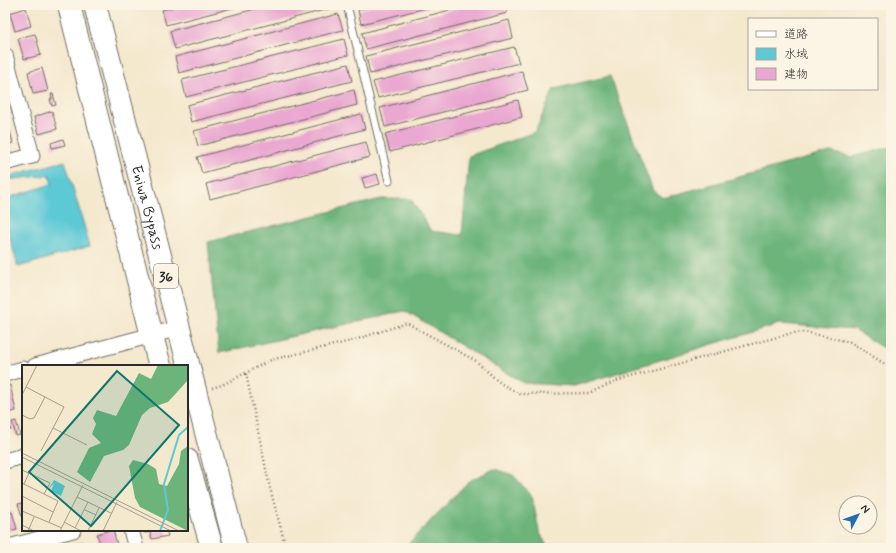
<svg xmlns="http://www.w3.org/2000/svg" width="896" height="553" viewBox="0 0 896 553" font-family="Mynerve,'Klee One',sans-serif">
  <style>
    .forest { fill: #6cb47a; stroke: #4c7052 }
    .water { fill: #5dc9d5; stroke: #447a80 }
    .building { fill: #eaa7d1 }
    .lines { fill: none; stroke-linecap: round; stroke-linejoin: round }
    .lane-casing { stroke: #716d64; stroke-width: 9 }
    .street-casing { stroke: #716d64; stroke-width: 17 }
    .highway-casing { stroke: #716d64; stroke-width: 24 }
    .path { stroke: #716d64; stroke-width: 2.5; stroke-dasharray: 1 3; stroke-linecap: butt }
    .lane { stroke: #fff; stroke-width: 7 }
    .street { stroke: #fff; stroke-width: 15 }
    .highway { stroke: #fff; stroke-width: 22 }
    .labels { text-anchor: middle; stroke-width: 3; stroke-linejoin: round; paint-order: stroke }
    .shield { fill: #fcf5e5; stroke: #6a6863; stroke-width: 1 }
    .shield-label { font-size: 14px; font-weight: bold; fill: #2b2b2b }
    .street-label { font-size: 15px; fill: #2b2b2b; stroke: #fcf5e5 }
    .inset-river { fill: none; stroke: #5dc9d5; stroke-width: 2 }
    .inset-road { fill: none; stroke: #a49c8c; stroke-width: 1 }
    .view { fill: #0f766e; fill-opacity: 0.15; stroke: #0f766e; stroke-width: 2 }
    .inset-edge { fill: none; stroke: #2b2b2b; stroke-width: 2 }
  </style>
  <rect width="100%" height="100%" fill="#fcf5e5"/>
  <filter id="ink" filterUnits="userSpaceOnUse"><feTurbulence type="fractalNoise" baseFrequency=".025" numOctaves="2"/><feDisplacementMap in="SourceGraphic" scale="8" xChannelSelector="R" yChannelSelector="G"/><feConvolveMatrix kernelMatrix="1 2 1 2 8 2 1 2 1" color-interpolation-filters="sRGB"/></filter>
  <filter id="wash" filterUnits="userSpaceOnUse"><feTurbulence type="fractalNoise" baseFrequency=".012" numOctaves="4" result="noise"/><feDisplacementMap in="SourceGraphic" scale="16" xChannelSelector="R" yChannelSelector="G"/><feGaussianBlur stdDeviation="0.9" result="paint"/><feColorMatrix in="noise" values="0 0 0 0 0 0 0 0 0 0 0 0 0 0 0 0 0 1.4 0 .05"/><feComposite in="paint" operator="in"/></filter>
  <g filter="url(#wash)">
    <rect width="100%" height="100%" fill="#f4e8cd"/>
    <!-- forest -->
    <g class="forest">
      <polygon points="610,76 653,191 663,198 830,152 852,157 891,147 891,353 854,330 779,324 574,386 523,383 405,311 219,353 208,242 381,199 411,199 431,231 462,235 469,156 535,132 554,89"/>
      <polygon points="494,469 513,475 532,496 539,531 548,548 405,548 408,544 469,481"/>
    </g>
    <!-- water -->
    <polygon class="water" points="65,161 90,246 18,267 5,219 5,199 52,184 49,175 5,180 5,177"/>
    <g id="blocks">
      <!-- building -->
      <g class="building">
        <polygon points="180,5 240,5 240,6 166,25 162,10"/>
        <polygon points="271,5 336,5 336,7 175,49 170,31"/>
        <polygon points="377,5 434,5 434,6 361,24 358,10"/>
        <polygon points="469,5 505,5 507,13 366,49 362,33"/>
        <polygon points="26,8 31,26 15,31 10,13"/>
        <polygon points="338,14 343,30 179,73 175,57"/>
        <polygon points="509,20 513,38 370,74 366,56"/>
        <polygon points="35,34 41,55 24,59 18,38"/>
        <polygon points="344,39 348,55 186,97 182,80"/>
        <polygon points="514,47 519,63 378,98 373,82"/>
        <polygon points="348,64 352,81 191,122 187,105"/>
        <polygon points="42,68 48,91 33,94 28,72"/>
        <polygon points="522,71 528,90 385,127 380,108"/>
        <polygon points="354,90 357,105 198,146 194,131"/>
        <polygon points="51,94 53,94 56,105 52,106 50,99 52,99"/>
        <polygon points="518,100 522,117 390,152 385,134"/>
        <polygon points="52,111 57,129 39,134 34,117"/>
        <polygon points="361,114 365,129 202,173 197,157"/>
        <polygon points="8,123 13,143 5,145 5,124"/>
        <polygon points="63,139 65,145 52,148 51,143"/>
        <polygon points="366,142 370,157 210,199 206,184"/>
        <polygon points="377,174 380,184 365,188 362,178"/>
        <polygon points="10,385 16,411 5,413 5,386"/>
        <polygon points="8,418 11,430 5,431 5,419"/>
        <polygon points="16,421 20,435 16,436 12,422"/>
        <polygon points="5,488 9,501 5,502"/>
        <polygon points="23,503 23,519 18,504"/>
        <polygon points="12,512 17,529 5,532 5,514"/>
        <polygon points="110,530 113,530 118,548 101,548 97,534"/>
        <polygon points="144,530 166,530 168,536 152,539 150,532 145,533"/>
        <polygon points="83,542 84,548 68,548 67,546"/>
      </g>
    </g>
  </g>
  <g filter="url(#ink)">
    <use href="#blocks" fill-opacity="0" stroke="#716d64" stroke-width="1"/>
    <g class="lines">
      <defs>
        <polyline id="lane" points="347,5 389,181"/>
        <g id="street">
          <polyline points="5,55 32,156 5,163"/>
          <polyline points="35,366 179,328"/>
          <polyline points="5,374 23,369"/>
          <polyline points="5,461 23,456"/>
          <polyline points="131,530 136,548"/>
          <polyline points="5,548 73,530"/>
        </g>
        <g id="highway">
          <polyline points="69,5 152,336 160,366"/>
          <path id="s1" d="M95,5l141,543"/>
          <polyline points="187,460 212,548"/>
        </g>
      </defs>
      <!-- lane casing -->
      <use href="#lane" class="lane-casing"/>
      <!-- street casing -->
      <use href="#street" class="street-casing"/>
      <!-- highway casing -->
      <use href="#highway" class="highway-casing"/>
      <!-- path -->
      <g class="path">
        <polyline points="246,374 270,488 286,548"/>
        <polyline points="212,388 222,385 271,360 351,341 407,323 476,361 500,383 520,394 589,393 616,381 792,333 805,332 850,342 891,368"/>
      </g>
      <!-- lane -->
      <use href="#lane" class="lane"/>
      <!-- street -->
      <use href="#street" class="street"/>
      <!-- highway -->
      <use href="#highway" class="highway"/>
    </g>
  </g>
  <g class="labels">
    <!-- shield labels -->
    <rect class="shield" x="154" y="264" width="24" height="24" rx="3"/>
    <g class="shield-label">
      <text x="166" y="281">36</text>
    </g>
    <!-- street labels -->
    <g class="street-label">
      <text dy="5" stroke="none"><textPath href="#s1" startOffset="209">Eniwa Bypass</textPath></text>
    </g>
  </g>
  <!-- overview -->
  <g transform="translate(22 365)">
    <rect width="166" height="166" fill="#f4e8cd"/>
    <path d="M136,0h30v15l-20,22 -18,6 -8,7 -13,30 -6,5 -19,6 -14,26 -13,-10 12,-24 12,-5 -9,-9 4,-10 -3,-6 4,-8 19,6 23,-43 12,6zM166,81v85l-48,-24 -5,-9 -6,-32 4,-6 15,4 8,5 3,15 8,2 12,-22 2,-13z" fill="#6cb47a"/>
    <path d="M32,115l11,6 -4,10 -10,-5 3,-8 -6,7z" fill="#5dc9d5"/>
    <path class="inset-river" d="M138,166l8,-21 -4,-26 15,-49 9,-8"/>
    <path class="inset-road" d="M4,22l38,20 -23,44M0,30l15,-30M0,50l8,4 4,-1 11,-21M31,63l34,17M0,88l157,78M0,92l149,74M0,105l28,13 -6,11M0,118l36,18 -9,21M2,119l5,-11M0,131l31,16M55,132l34,16M63,145l11,5M0,146l40,17M42,157l17,9M0,160l12,6M53,163l13,-26M6,166l6,-14M38,166l23,-46M66,166l11,-23M81,166l14,-29"/>
    <path class="view" d="M95,6l62,54 -88,101 -62,-54z"/>
    <rect width="166" height="166" class="inset-edge"/>
  </g>
  <!-- margin -->
  <rect width="896" height="553" fill="none" stroke="#fcf5e5" stroke-width="20"/>
  <!-- legend -->
  <rect x="748" y="18" width="130" height="72" fill="#fcf5e5" stroke="#a8a49b"/>
  <rect x="756" y="31" width="20" height="6" fill="#ffffff" stroke="#a8a49b"/>
  <text x="784" y="38" font-size="12" fill="#2b2b2b">道路</text>
  <rect x="756" y="48" width="20" height="12" fill="#5dc9d5" stroke="#a8a49b"/>
  <text x="784" y="58" font-size="12" fill="#2b2b2b">水域</text>
  <rect x="756" y="68" width="20" height="12" fill="#eaa7d1" stroke="#a8a49b"/>
  <text x="784" y="78" font-size="12" fill="#2b2b2b">建物</text>
  <!-- north arrow -->
  <g transform="translate(858 515) rotate(49)"><circle r="19" fill="#fcf5e5" stroke="#a8a49b"/>
  <path d="M0-3L7 15L0 10L-7 15Z" fill="#1f6fb2"/>
  <text y="-6" font-size="11" font-weight="bold" text-anchor="middle" fill="#2b2b2b">N</text>
  </g>
</svg>
